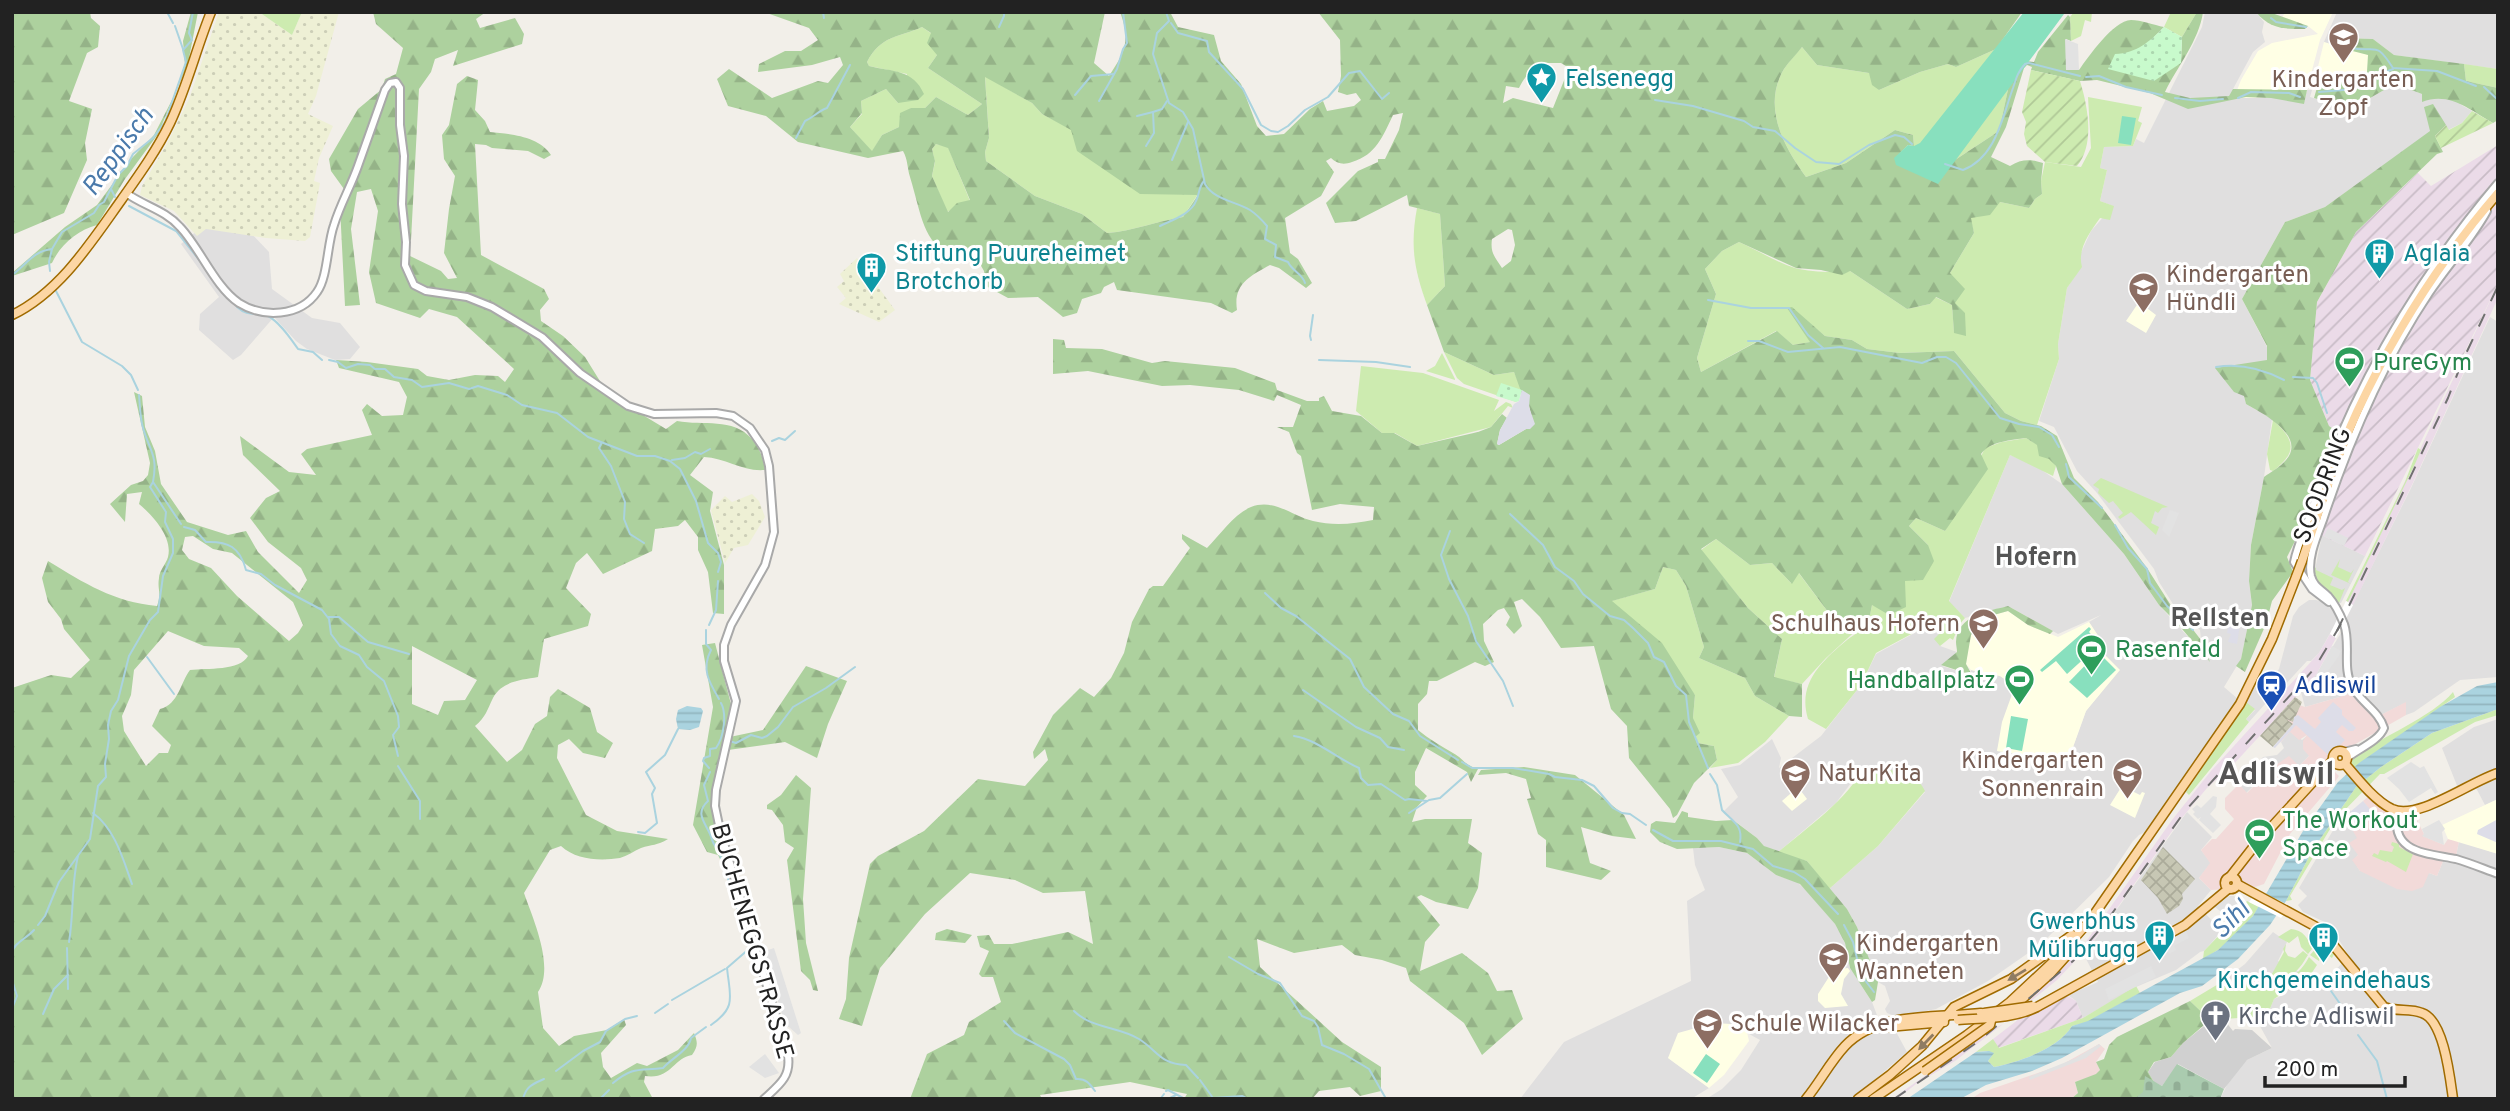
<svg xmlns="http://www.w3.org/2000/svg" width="2510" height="1111" viewBox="0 0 2510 1111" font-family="Overpass,sans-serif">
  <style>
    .residential { fill: #e0dfdf }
    .commercial { fill: #f2dad9 }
    .industrial { fill: url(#industrial-furrows) }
    .education { fill: #ffffe5 }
    .religious { fill: #d0d0d0 }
    .railway { fill: #ebdbe8 }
    .construction { fill: url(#construction-cross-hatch) }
    .farmland { fill: url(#farmland-dots) }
    .grass { fill: #cdebb0 }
    .forest { fill: url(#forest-firs); fill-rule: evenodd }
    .cemetery { fill: url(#cemetery-stones) }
    .park { fill: url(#park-dots) }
    .garden { fill: url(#garden-furrows) }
    .pitch { fill: #88e0be }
    .parking { fill: #e2e2e2 }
    .plaza { fill: #dddde8 }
    .water { fill: url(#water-rules) }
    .pier { fill: #fff }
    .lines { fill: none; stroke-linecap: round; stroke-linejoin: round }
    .stream { stroke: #aad3df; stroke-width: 2 }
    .minor-casing { stroke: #a9a9a9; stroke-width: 10 }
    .major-casing { stroke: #a06b00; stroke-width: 11 }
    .minor { stroke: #fff; stroke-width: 6 }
    .major { stroke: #fcd6a4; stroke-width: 8 }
    .rail { stroke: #707070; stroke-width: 2; stroke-dasharray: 14 14; stroke-linecap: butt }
    .major-bridge-casing { stroke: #a06b00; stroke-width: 11; stroke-linecap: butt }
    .major-bridge { stroke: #fcd6a4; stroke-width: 8 }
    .oneway { fill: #8f7c63 }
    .labels { text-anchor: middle; stroke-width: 6; stroke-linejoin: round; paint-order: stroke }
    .culture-label { font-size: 24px; fill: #0d838f; stroke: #fff; text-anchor: start }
    .education-label { font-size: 24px; fill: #785e54; stroke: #fff; text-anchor: start }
    .leisure-label { font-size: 24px; fill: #27864d; stroke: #fff; text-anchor: start }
    .street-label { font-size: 24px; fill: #222; stroke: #fff }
    .transit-label { font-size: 24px; fill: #164399; stroke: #fff; text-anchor: start }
    .worship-label { font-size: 24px; fill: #5b616d; stroke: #fff; text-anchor: start }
    .water-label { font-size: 26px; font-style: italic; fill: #4a7aab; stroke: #fff }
    .neighbourhood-label { font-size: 26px; font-weight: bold; fill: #555; stroke: #fff }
    .district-label { font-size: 32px; font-weight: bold; fill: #555; stroke: #fff }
  </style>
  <defs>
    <pattern id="industrial-furrows" width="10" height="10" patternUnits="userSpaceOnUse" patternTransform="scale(1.75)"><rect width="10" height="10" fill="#ebdbe8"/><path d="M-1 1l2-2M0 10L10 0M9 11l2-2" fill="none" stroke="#c9bcc7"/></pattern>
    <pattern id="construction-cross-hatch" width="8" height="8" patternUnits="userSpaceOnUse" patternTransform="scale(1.75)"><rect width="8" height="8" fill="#c7c7b4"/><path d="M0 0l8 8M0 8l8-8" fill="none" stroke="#abab9a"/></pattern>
    <pattern id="farmland-dots" width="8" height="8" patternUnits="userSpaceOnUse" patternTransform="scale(1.75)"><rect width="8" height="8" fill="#eef0d5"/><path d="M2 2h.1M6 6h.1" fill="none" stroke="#ccceb7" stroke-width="1.8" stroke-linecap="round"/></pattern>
    <pattern id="forest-firs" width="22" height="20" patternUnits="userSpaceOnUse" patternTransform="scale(1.75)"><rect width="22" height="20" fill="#add19e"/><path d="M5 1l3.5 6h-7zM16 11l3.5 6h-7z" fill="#95b388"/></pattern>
    <pattern id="cemetery-stones" width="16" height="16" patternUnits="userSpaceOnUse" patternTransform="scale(1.75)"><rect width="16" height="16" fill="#aacbaf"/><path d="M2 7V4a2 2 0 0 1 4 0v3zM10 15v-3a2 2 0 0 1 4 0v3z" fill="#92ae96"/></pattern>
    <pattern id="park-dots" width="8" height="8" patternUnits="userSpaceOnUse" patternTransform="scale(1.75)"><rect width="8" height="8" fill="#c8facc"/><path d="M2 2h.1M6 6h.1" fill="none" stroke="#acd6af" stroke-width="1.8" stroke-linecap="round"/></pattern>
    <pattern id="garden-furrows" width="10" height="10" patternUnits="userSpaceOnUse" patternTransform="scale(1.75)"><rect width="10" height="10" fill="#cdebb0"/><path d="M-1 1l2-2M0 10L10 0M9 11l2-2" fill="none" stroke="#b0c997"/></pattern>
    <pattern id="water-rules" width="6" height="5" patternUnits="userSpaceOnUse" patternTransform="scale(1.75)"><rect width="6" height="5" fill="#aad3df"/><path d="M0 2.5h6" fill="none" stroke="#92b5bf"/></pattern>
  </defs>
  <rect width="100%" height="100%" fill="#f2efe9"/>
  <!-- residential -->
  <g class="residential">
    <polygon points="2205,12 2256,12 2264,22 2262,32 2265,42 2253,52 2233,89 2312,90 2310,97 2351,109 2391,86 2401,86 2422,94 2451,99 2472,111 2462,123 2448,130 2431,131 2325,207 2285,222 2242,299 2267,347 2267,361 2216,368 2244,396 2246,404 2272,419 2264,477 2251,545 2249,582 2252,605 2241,659 2224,687 2238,699 2221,727 2149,830 2139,835 2133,841 2109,877 2041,944 1988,981 1936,1009 1897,1017 1887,1013 1885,1009 1890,1001 1885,986 1878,982 1857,927 1847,909 1829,889 1878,846 1925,792 1863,767 1836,803 1777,853 1764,846 1757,838 1723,812 1738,797 1721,769 1740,765 1772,739 1781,758 1779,768 1821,736 1861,685 1876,654 1931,624 1941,633 1940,646 1957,652 1942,666 1971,675 1971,670 2000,676 2015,686 1997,751 2068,761 2086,711 2119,670 2099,649 2102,642 2089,622 2101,615 2058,634 2008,606 1965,618 1949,602 2010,455 2036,466 2062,484 2124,554 2159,605 2209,660 2201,640 2200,630 2173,604 2159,582 2154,569 2097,493 2077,471 2054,427 2039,421 2059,359 2058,344 2067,288 2081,267 2079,257 2091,231 2113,206 2100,201 2107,170 2100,168 2104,147 2133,146 2136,139 2144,143 2202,27"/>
    <polygon points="2337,12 2498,12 2498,69 2394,55 2373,39 2343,38 2333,46 2324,42"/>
    <polygon points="204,225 249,231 269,252 272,289 312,318 340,323 360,347 350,359 335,360 307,349 296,341 274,317 241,355 233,360 199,330 200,314 219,297 181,244"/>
    <polygon points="2490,317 2498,322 2498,677 2460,680 2414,712 2406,715 2405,703 2375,718 2350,694 2305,707 2301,692 2316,675 2342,631 2341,628 2411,488"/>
    <polygon points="2322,535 2365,556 2341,603 2337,603 2316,580 2314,575"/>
    <polygon points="2309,600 2316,600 2326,603 2336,615 2337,621 2319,653 2311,661 2307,661 2284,686 2282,685 2249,722 2246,719 2255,710 2246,702 2254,688 2270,682 2279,669 2293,616 2299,607"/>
    <polygon points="2498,719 2498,799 2485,805 2475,786 2460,793 2442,748 2474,727"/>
    <polygon points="2290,731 2302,740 2308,735 2309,756 2299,766 2273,767 2246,793 2239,784 2263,757 2277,755 2284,748 2281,742"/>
    <polygon points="2349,809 2358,820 2358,855 2353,860 2360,871 2429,873 2437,876 2446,854 2456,856 2459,841 2498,854 2498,1099 2220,1099 2230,1079 2239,1067 2247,1060 2272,1048 2255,1017 2267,1016 2274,999 2281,996 2292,984 2257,983 2240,979 2224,980 2245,964 2273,932 2287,942 2278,961 2322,984 2349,956 2329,924 2303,912 2298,905 2307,896 2299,888 2335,827"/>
    <polygon points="2187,812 2212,837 2201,850 2211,863 2199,878 2211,890 2198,906 2222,931 2204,951 2200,952 2176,970 2136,987 2083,1018 2076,1001 2068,995 2098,982 2084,955"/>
    <polygon points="1719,847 1747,853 1776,875 1797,882 1807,891 1835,924 1845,943 1850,968 1872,1002 1883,1031 1895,1030 1907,1052 1852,1099 1706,1099 1722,1089 1741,1070 1760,1040 1731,1024 1668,1058 1709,1088 1691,1099 1520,1099 1564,1042 1691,981 1687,901 1705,890 1695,865 1693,848"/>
  </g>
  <!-- commercial -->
  <g class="commercial">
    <polygon points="2350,694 2375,718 2406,702 2406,715 2331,758 2333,770 2339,776 2337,779 2290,834 2264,884 2255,887 2211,890 2199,878 2210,863 2201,850 2212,839 2216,839 2234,819 2225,809 2225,798 2239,784 2247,793 2273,767 2289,756 2299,766 2309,756 2303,749 2303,741 2307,735 2299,740 2290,732 2281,742 2261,735 2299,705 2305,707"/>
    <polygon points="2370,795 2396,819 2414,814 2424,834 2423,836 2444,845 2448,839 2459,841 2456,856 2446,854 2437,876 2429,873 2423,887 2412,891 2397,889 2360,871 2352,860 2358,855 2349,843 2357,838 2350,826 2370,810 2363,801"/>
    <polygon points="2099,1044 2105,1049 2096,1062 2100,1070 2096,1075 2075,1082 2078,1093 2071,1099 1971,1099 1980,1093 2061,1065"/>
  </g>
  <!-- industrial -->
  <g class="industrial">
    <polygon points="2498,145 2498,284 2365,556 2319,534 2339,433 2329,426 2310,380 2317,302 2356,232 2418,173 2431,186"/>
    <polygon points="2068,996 2076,1001 2083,1018 1998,1048 1993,1039 2019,1019"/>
  </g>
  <!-- education -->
  <g class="education">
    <polygon points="2285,12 2333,12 2320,40 2305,97 2234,98 2241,80 2258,51 2272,43 2318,34 2308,26 2282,18"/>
    <polygon points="2324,42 2369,55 2367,73 2334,85 2314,83"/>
    <polygon points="2139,302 2156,315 2146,333 2126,321"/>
    <polygon points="2008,611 2028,625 2058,637 2089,622 2103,643 2099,649 2120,670 2086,711 2068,761 1997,751 2002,722 2015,686 2000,676 1971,670 1966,664 1970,635 1983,618"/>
    <polygon points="2127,778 2136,781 2132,791 2140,795 2142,792 2145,793 2135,818 2110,805"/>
    <polygon points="1798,787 1807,799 1792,811 1782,801"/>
    <polygon points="2498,799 2498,854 2448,839 2442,825"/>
    <polygon points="1836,966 1839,969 1848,968 1850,971 1844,979 1841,994 1848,1006 1825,1008 1818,1001 1818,994"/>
    <polygon points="1714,1023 1731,1024 1747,1032 1749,1041 1724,1075 1709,1088 1668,1058 1678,1033"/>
  </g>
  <!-- religious -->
  <polygon class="religious" points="2209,1022 2213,1025 2226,1022 2233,1031 2235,1029 2252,1030 2272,1048 2247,1060 2224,1089 2178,1064 2162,1086 2154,1082 2148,1072 2155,1062 2171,1057 2183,1043"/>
  <!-- railway -->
  <g class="railway">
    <polygon points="2498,284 2498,298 2411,487 2353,605 2348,602"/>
    <polygon points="2330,634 2336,638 2316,675 2220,779 2216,780 2207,788 2180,820 2092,943 2057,980 2031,1001 2029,999 2055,977 2083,946 2172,820 2211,771 2319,653"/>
    <polygon points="2003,1024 1955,1061 1916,1084 1897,1099 1892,1099 1984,1034"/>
  </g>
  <!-- construction -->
  <g class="construction">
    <polygon points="2295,697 2302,702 2293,722 2286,719 2293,724 2273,747 2260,736"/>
    <polygon points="2163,847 2195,879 2182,894 2183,899 2179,906 2167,914 2158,898 2141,880"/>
  </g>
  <!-- farmland -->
  <g class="farmland">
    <polygon points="219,12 259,12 292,35 302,12 339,12 316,96 308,114 333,126 319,158 314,181 320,183 310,237 305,241 266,238 206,229 197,236 174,211 140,195 142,186 168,142 189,99"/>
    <polygon points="857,258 895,310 879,322 839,304 846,298 837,287 844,281 840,274"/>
    <polygon points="752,494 759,501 765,517 748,545 734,548 725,563 711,510 725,496 732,502"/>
  </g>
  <!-- grass -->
  <g class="grass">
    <polygon points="259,12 302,12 292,35"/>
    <polygon points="2074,12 2092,12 2091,22 2085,20 2081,36 2071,41 2070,17"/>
    <polygon points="2171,12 2197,12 2182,37 2164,27"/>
    <path d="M922,27l10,7 5,21 -9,13 54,36 -14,11 -32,-18 -11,11h-14l-12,19 -17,8 -10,17 -22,-25 12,-13 -1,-13 25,-12 12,14 9,-29 -38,-8 -2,-4c14,-27 31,-24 55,-35z"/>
    <path d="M1802,47l15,18 52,8 10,17 41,-18 28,-8 8,3 40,-18 16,22 -13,60 -44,29 -41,-14 -1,-11 -18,-5 -49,33 -40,14c-23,-31 -44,-71 -22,-108 5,-8 12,-15 18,-22z"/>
    <polygon points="2464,64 2498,69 2498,88 2466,81"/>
    <path d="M985,76l47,27 10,11 156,80 -15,23c-26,4 -49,14 -76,16l-25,-19 -47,-18 -49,-35 -1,-9 4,-14z"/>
    <path d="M2088,97l54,10 -4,14 4,2 -9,23 -29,1 -4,21 7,2 -7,31 14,5 -4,14 -10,-2c-10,14 -23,31 -18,49l-15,21 -9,56 1,15 -22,66 -16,-4 -16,-8 -51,-62 -54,2 -33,-4 -15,-9 -27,-4 -34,-28 20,34 -18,3 -17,-14 -75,41 -4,-14 19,-64 -11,-25 17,-18 17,-9c18,8 37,20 56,26 16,4 39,5 55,3l57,38 23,-5 5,-7 17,8 2,27 1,-29 -5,-30 24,-40 -4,-15 30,-16 29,6 6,-9 7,-5 -1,-13 4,-19 36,5 10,-19z"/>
    <polygon points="936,144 948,147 970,201 947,212 932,176 935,162 932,149"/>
    <path d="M1417,208l23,6 5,72 -18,19c-13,-36 -17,-59 -10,-97z"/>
    <polygon points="1444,352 1494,375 1514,372 1522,390 1516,402 1464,384 1457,378"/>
    <polygon points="1442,353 1455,379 1455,380 1426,371 1435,366"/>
    <polygon points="1361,366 1423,373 1499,400 1494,411 1506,402 1511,404 1513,408 1508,406 1491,427 1417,446 1395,433 1382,433 1356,411"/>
    <path d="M2273,420c22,20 25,32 0,51l-3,-1 -3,-16z"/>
    <path d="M2026,438l12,7 18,21 -3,10 -43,-21 -61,146 16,17 -6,7 -6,15 -3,-2 -10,8 -6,-7 6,-6 -10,-9 -54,29 -15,32 -35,44 -18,-10c-11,-36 14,-58 39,-79 8,-6 16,-10 21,-19 2,-5 3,-11 4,-16l5,1 27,-25 24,-36 -19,-19 7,-8 29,13 40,-83 17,-6z"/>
    <polygon points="2418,448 2421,450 2415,464 2348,602 2346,601 2405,482"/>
    <polygon points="2101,478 2168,507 2162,508 2158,513 2155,511 2151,523 2159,527 2156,535 2131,512 2120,519 2118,517 2123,513 2113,501 2109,503 2098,493 2099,489 2093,485"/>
    <polygon points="1716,539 1750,565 1772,563 1791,583 1798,572 1834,620 1861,622 1861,626 1826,658 1802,684 1774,678 1782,639 1748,608 1701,550"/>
    <polygon points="2340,559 2338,567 2351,573 2354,569 2348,582 2351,584 2331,575"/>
    <polygon points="2313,566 2316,568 2316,570 2333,578 2330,585 2342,590 2345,588 2339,603 2318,584"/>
    <polygon points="1663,567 1676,570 1686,586 1704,647 1699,658 1745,678 1755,696 1789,716 1765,742 1738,763 1710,768 1717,760 1714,746 1697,743 1693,718 1695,695 1611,601 1655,589"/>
    <path d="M2453,692l2,5 -101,71 -3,-7 4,-5c26,-19 77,-39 98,-64z"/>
    <polygon points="2246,702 2255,709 2246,719 2249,722 2189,795 2186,792"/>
    <polygon points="2498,709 2498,715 2475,722 2384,774 2380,774 2336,819 2290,896 2292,900 2286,901 2312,851 2356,787 2381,767 2432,733"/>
    <path d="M1863,767c24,4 51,0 62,24l-47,55 -49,43 -22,-28 -30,-8c26,-22 74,-56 86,-86z"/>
    <polygon points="2392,842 2399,844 2399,847 2413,854 2406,872 2387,861 2386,862 2372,856 2374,853 2378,855 2380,850 2392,852 2394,847 2391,845"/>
    <path d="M2247,901l12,6c-13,22 -34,40 -56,52l1,-8 24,-25 1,-3 -3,-4 2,-2 3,3z"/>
    <path d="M2291,929c12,1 17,9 21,20l-4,5 -7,-7 -3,-11 -9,7 -11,-6z"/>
    <polygon points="2321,943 2334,954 2332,958 2325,953 2323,959 2320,957 2319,961 2310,955"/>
    <path d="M2286,944l-1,7 3,5 7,2 8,-7 5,4 -2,3c-9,16 -21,24 -39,25l17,-31 -1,-3z"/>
    <path d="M2309,957l8,8 -6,9 -37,25 -7,17 -57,4 -20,-19 30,-18 21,2 1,-4c29,7 52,4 67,-24z"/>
    <path d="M2136,986l4,7 -52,29 -16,4c-14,23 -53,36 -78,41l-6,-6 5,-7 -6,-3 -11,1 17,-13 6,9 84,-30z"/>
  </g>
  <!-- forest -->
  <g class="forest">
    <polygon points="12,12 90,12 91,18 100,26 98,47 87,53 69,101 92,109 85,143 87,160 64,213 12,235"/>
    <path d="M191,12h7l-10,51 -30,71 -33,45 -28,46c-19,5 -37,20 -45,38l-40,13v-3l53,-46 32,-22 34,-46 23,-24 19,-37 12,-34 -2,-23z"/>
    <path d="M373,12h113l-10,7 4,9 35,-10 9,16 -2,10 -69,22 5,-16 -23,9 -4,13 -12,17 -8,151 -3,3v12l33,16 7,8 9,-1 -13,-25 5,-44 6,-33 -11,-17 -2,-24 7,-10 8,-41 10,-8 11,4 -3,30 10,11 5,11c20,2 49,4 61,23l-7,4 -16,-8 -36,-3 -6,-3 -11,-1 6,111 63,34 5,10 -9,11 1,11 22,15 22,21 23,37 58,35 11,-8c27,5 55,-4 75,18 8,10 11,18 13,31 -22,2 -39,-12 -61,-13l-14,18 23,17 -3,19 14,54v49l-11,-1 -5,-41 -10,-22v-13l-13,-17 -7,6 -23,3 -3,22 -49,23 -16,-21 -11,10 -10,25 25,26 -3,12 -44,13 -6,38c-17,3 -36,4 -45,21 -6,12 -7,19 -18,28l32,36 15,-12 13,-26 12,-8 3,-19 8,-8 32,19 7,24 16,11 -8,15 -22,-5 -14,-14 -11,6 -1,13 29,57 31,16 51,8c-11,7 -16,5 -27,9 -7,3 -14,8 -21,10 -20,3 -44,2 -59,-12l-11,4 -26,43c9,26 31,74 14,99l5,36 16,18 15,-10 33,-6 17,-11 2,6 -25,28 2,14 8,11 26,-15 10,3 31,-16 16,-17c4,10 4,13 -2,22 -19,3 -21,25 -47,21l-1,6 9,17h-641v-411l39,-13 20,3 19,-18 -26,-31 -3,-10 -13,-17 -6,-24 6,-17c36,22 66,41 109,45 5,-14 0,-16 2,-28 0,-7 7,-14 9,-21 5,-20 -15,-41 -29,-53l3,-12 -15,2 -2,28 -15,-18 21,-19 12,-4 5,-6 2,-12 -16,-71 8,4 3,31 10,24 6,33 26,38 41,13 18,-4 12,21 41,41 8,-13 -6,-12 -33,-26 -18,-24 16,-20 14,-7 -37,-36 -3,-19 49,36 27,3 -15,-21 6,-5 65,-14 -10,-25 5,-6 15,12 21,-1 4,-18 -8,-15 -60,-14 -3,-8 31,2 51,7 9,7 22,4 26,-5 23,1 7,6 9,-13 -57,-52 -28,-8 -9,9 -44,-15 -7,-31 9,-61 -7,-22 -14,3 -6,37 9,76 -15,1 -5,-99 4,-18 -13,-18 -2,-12 29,-50 24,-20 3,-10 11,-5 7,-26 -27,-24zM193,536l20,13 19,4 61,49 10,23 -5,8 -9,8 -52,-45 -26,-28 -22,-9 -7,-9 3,-13zM168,631l36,15 35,2 9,8c-8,15 -41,12 -58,14 -10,13 -11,34 -30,39l-8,17 19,19 -3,8h-9l-13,13 -22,-35 -2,-15 9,-21 3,-25zM412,646l65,34 -12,20 -21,1 -6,14 -26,-11z"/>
    <path d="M764,12h341l-11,51 15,13c16,-24 22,-35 11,-64h50l8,15 36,8 7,26 20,23 16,42 9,10 18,-2 26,-25 13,-8 4,10 27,-5 7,-6 -5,-7 -9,2 -9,-3 3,-16 -1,-36 -22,-28h704l-26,37 -40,18 -8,-3 -28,8 -41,18 -7,-5 -3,-12 -52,-8 -15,-18c-5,7 -13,14 -18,22 -22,37 -1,77 22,108l40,-14 49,-33 18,5 1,11 -6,-1 -13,13 46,-2 14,4 44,-29 13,-60c4,-7 13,-11 22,-9l4,-10 30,-37 2,2 1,24 -5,-2v31h13c10,-14 34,-49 52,-50 10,0 23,5 33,7l-18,18 35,18 1,-26 15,-25h6c-4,29 -26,55 -38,80l25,6 39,-2 4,-7 74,1 -3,14 -33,-6 -25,-1 -58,12 -38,-16 -53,-13 -17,1 -49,-11 1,-3 -5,-2 -3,3 -18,59 -15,30 19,9c11,-7 21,-7 33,-3l-2,18 1,13 -7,5 -6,9 -29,-6 -10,13 -19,3 3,15 -24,40 15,16 -10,14 10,10 1,23 -12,-3 -2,-28 -16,-8 -6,7 -23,5 -57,-38 -8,4 -21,-5 -25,-2 -57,-26 -17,9 -17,18 11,25 -19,64 4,14 76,-41 16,14 17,-3 -23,-34 5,-1 33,29 27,4 15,9 33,4 54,-2 51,62 16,8 20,5 16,10 17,42 24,24 49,66 25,39 12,11 17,22 9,22 -33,-39 -18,-18 -35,-51 -62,-70 -6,-18 -7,-7 -10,-3 -2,-11 -11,-7c-14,2 -36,3 -45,16l7,15 -43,62 -29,-13 -7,8 19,19 6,16 -11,19 -18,1 1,26 -17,8 -17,-10 -3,15 -8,2 -27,-2 -35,-47 -7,11 -20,-21 -22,2 -34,-26 -15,10 47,59 34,31 -8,38 28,7v33l-13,-1 -34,-20 -10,-18 -46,-20 5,-11 -18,-61 -10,-16 -13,-3 -8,22 -43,12 50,42 33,52 -2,23 7,15 -5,4 2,6 17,3 3,14 -23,23 -17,32 -4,3 -3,-9 -41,-51 -2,-32 -16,-17 -17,-63 -33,2 -21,-31 -18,-18 -8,3 8,24 -8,8 -8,-9 4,-8 -6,-9 -6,2 -15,14 1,17 10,21 -9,4 -10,-4 -38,19h-8l-2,13 -9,10v26c11,9 23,16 35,23 11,6 10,11 25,16l-7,13 -4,-10 -41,-24 -11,24v13l12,11 -10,11 -5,15 13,-3h47l-4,24 14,10 -4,35 -10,21 -32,-7 -15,-7 -4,2 23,28 -15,17 -5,29 42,-18 26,20 9,18 15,-1 11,29 -41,36 -18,-32 -54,-42 -4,-13 -24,-8 -27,-5 -13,-10 -48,8 -37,-14 3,28 82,75 39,25v24l-21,5 -10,-9 -31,4 -7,8h-128l3,-5 -57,-12 -90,13 2,4h-132l17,-45 37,-19 5,-13 32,-20 -8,-25h-11l-3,-3 10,-23 -9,-4 -3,-11 12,-1 5,9h18l56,-12 25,12 -8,-53 -42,2 -28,-13 -45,-7 -45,41 -45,54 -18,58 -23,-7 7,-20 3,-41 21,-94 8,-8 46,-25 54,-52 47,7 23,-26 -3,-11 -11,10 -1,-7 20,-37 27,-27 14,9 17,-19 13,-25 8,-31 17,-33 4,-3h10l27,-38 -8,-9v-5l25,14c13,-13 27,-34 44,-41 23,-9 41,9 62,14 20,5 41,3 60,-1l1,-13 -34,-3 -28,6 -11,-54 -4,-3 -8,-21 -12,-5h16l8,-22 -24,-10 -3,6 -35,-11 -49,-5 -28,1 -74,-15 -35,3v-35l11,1 2,8 36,1 50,14 13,-2 70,7 40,15 2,7 30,11h12v-3l5,-2 8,15 29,5 21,17h12l23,13 61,-14 13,-5 11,-13 5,4 -7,12 -3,14 2,1 27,-16 6,-9 -4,-20 -5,-3 -9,-25 -20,3 -50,-23 -17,-47 18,-19 -5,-72 -31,-8 -2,-11 -51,26 -21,2 -9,-20 32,-32 20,-9v-3h7l14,-29 4,-17 -10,2c-10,21 -17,40 -41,47 -8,3 -15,2 -21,-4l-5,3 8,11 -13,24 -36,22 5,35 8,6 14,24 -6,5 -27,-20 -9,-3c-20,11 -37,19 -33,45l-5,3 -21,-10 -94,-13 -3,-8 -10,5 -3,6 -19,6 -5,14 -14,4 -25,-20 -30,1 -22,-12 -2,-15 -4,-7c-58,-10 -55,-38 -70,-87 -3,-10 -2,-17 -7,-26l-35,7 -70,-16 -32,-26 -38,-10 -11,-27 12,-10 43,29 46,-17 10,2 15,-18 -3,-8 -28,8 -54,7 1,-8 26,-13h16l17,-11 -9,-12zM922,27l9,6 -4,10 10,12 -9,13 54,36 -14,11 -32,-18 -11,11h-14l-11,5 -1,14 -17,8 -10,16 -22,-24 12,-14 -1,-12 25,-12 12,14 20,-3 6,-6c-11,-25 -31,-22 -55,-28l-2,-4c14,-27 31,-24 55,-35zM1548,63h13l8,5 -16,40 -40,-10 -10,5 3,-17 13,2c6,-13 15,-21 29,-25zM985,77l47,26 10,11 29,16 6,21 63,43 58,1 -15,22c-26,4 -49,14 -76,16l-25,-19 -47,-18 -49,-35 -1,-9 4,-14zM936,144l12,4 22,52 -13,3 -9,9 -16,-36 3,-15 -3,-12zM1508,229l4,1 3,15 -4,16 -9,7c-7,-11 -12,-15 -10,-29z"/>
    <path d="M2256,12h13l39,14 -3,3c-22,0 -35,0 -49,-17z"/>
    <path d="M2343,38l30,1 21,16 70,9 2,17 32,7v32l-5,3c-23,-13 -44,-32 -71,-21v-8l-21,-8h-10l-40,23 -37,-11 4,-14 16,1 33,-13 1,-17 -35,-9z"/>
    <path d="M2433,104l13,21 -11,11 8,16 -6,2 -81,78 -39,70 -7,78 19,46 10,7 -18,35 -23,72 -3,1 -8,16 6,15 -21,29 -6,23 -21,48 -9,-6 5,-7 11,-54 -3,-24 2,-36 13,-68c7,-5 16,-10 22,-17 21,-24 -24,-47 -40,-56l-2,-8 -10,-4 -19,-24 52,-8v-14l-25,-47 43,-77 40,-15 105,-76 -6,-24z"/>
    <path d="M2008,606l45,25 -3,3 -22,-9 -20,-14 -25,7 -12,17 -5,29 6,11 -31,-10 16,-13c0,-3 -1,-7 -1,-10 1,-27 33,-31 52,-36z"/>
    <polygon points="715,643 732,708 725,738 763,730 806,666 847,681 828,724 817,758 785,742 721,751 713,803 728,868 725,869 718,855 707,852 693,825 713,707 702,645"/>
    <polygon points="1524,767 1575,775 1624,815 1636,839 1612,836 1581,827 1590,863 1611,871 1601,880 1546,867 1546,840 1538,834 1527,799 1531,798 1526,779 1506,773 1478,775 1481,770"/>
    <polygon points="796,775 811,788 803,899 806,943 818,991 813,990 810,980 801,971 787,860 794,848 785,842 783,825 772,810 767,809 767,805 781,795"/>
    <polygon points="1682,811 1688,813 1688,817 1716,821 1733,820 1757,838 1764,846 1807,861 1847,909 1857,927 1878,982 1875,1000 1872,1002 1850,968 1845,943 1835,924 1800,884 1776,875 1747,853 1719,847 1677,849 1660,842 1650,832 1651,824 1656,821 1675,823"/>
    <polygon points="947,929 972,935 965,943 935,940 936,933"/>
    <polygon points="2190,1001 2210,1020 2183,1043 2171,1057 2154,1062 2148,1072 2154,1082 2144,1099 2071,1099 2078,1093 2075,1082 2096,1074 2100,1070 2096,1062 2104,1059 2109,1045 2117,1037"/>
  </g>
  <!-- cemetery -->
  <polygon class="cemetery" points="2177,1064 2224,1089 2220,1099 2134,1099 2143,1092 2145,1076 2162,1086"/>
  <!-- park -->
  <g class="park">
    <path d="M2164,27l18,10 -1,26 -27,18 -46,-12 7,-15c22,-1 34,-12 49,-27z"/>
    <polygon points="1501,383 1522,390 1519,401 1516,402 1496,396"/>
  </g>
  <!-- garden -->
  <g class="garden">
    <path d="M2031,70l49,11c8,26 15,63 -3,85l-32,-4 -18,-16 -3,-12 2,-12 -4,-10z"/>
    <polygon points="2472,111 2493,123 2441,148 2435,136 2446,125 2449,130 2462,123"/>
  </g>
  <!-- pitch -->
  <g class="pitch">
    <polygon points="2024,12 2064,14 1938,184 1896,165 1894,158 1908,145 1914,146 1920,143"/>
    <polygon points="2122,116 2136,118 2131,145 2118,143"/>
    <polygon points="2089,627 2091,629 2089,632 2100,644 2067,674 2056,661 2042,672 2040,670"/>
    <polygon points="2098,652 2116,670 2087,698 2069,682"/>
    <polygon points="2011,716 2028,719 2022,751 2006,748"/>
    <polygon points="1706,1054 1720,1064 1707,1083 1693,1073"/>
  </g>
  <!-- parking -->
  <g class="parking">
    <polygon points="2065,39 2078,44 2079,70 2066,70"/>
    <polygon points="2170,510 2179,513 2169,537 2162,530"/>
    <polygon points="2328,528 2348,538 2344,546 2324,536"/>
    <polygon points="2332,646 2341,651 2339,656 2323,678 2326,681 2312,697 2302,692 2317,674"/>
    <polygon points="2411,762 2420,768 2424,766 2438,792 2435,794 2431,788 2409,802 2399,789 2387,778"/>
    <polygon points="2213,796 2217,797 2216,807 2210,814 2221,825 2213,833 2199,820 2201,817 2198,819 2193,814 2195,812 2192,809 2197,805 2201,808"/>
    <polygon points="2439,820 2445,829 2442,832 2444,845 2422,836 2424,834 2422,829"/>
    <polygon points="2229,896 2234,896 2244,905 2231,920 2215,907"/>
    <polygon points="2186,931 2189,938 2174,946 2176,950 2169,954 2164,943"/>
    <polygon points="774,948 801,1033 798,1035 789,1027 786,1027 765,960 767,958 765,951"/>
    <polygon points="2151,966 2156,977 2109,1000 2105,989"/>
    <polygon points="2099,1044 2101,1046 2086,1058 2030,1080 2029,1077 2076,1058"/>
    <polygon points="765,1054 779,1073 765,1078 749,1067"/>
  </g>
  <!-- plaza -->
  <g class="plaza">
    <polygon points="1522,390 1530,395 1529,407 1535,424 1530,429 1526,429 1499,445 1497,444 1500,430 1514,404 1519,401"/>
    <polygon points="2229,623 2240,625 2237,644 2228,642 2231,634 2227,633"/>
    <polygon points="2333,702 2342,710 2342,715 2356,728 2353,731 2349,731 2342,725 2339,728 2336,732 2345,740 2333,752 2328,755 2296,725 2275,748 2273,747 2293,724 2294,717 2298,715 2315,729 2321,722 2318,718"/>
    <polygon points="2363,801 2375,815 2372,816 2369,813 2352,828 2349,824 2355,817 2350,812"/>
    <polygon points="2498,819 2498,843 2477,834 2478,830"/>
  </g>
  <!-- water -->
  <g class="water">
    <path d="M2498,682v27l-66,24 -51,34 -25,20 -44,64 -26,50 -16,24 -32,34 -36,27 -22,7 -118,65 -30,13 -46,14 -26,14h-53l69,-47 13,-1 5,2 -6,8 6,6c25,-5 64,-18 78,-41l16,-5 130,-71 35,-34 50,-85 35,-49 21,-19 81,-56 37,-21z"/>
    <polygon points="687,706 701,708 703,711 699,727 690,730 678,729 676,719 678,710"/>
  </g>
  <!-- pier -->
  <g class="pier">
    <polygon points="2346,601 2353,605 2336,638 2330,634"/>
    <polygon points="2258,890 2290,906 2281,918 2249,902"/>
  </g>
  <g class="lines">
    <!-- stream -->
    <g class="stream">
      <polyline points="167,12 173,23"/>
      <polyline points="823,12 824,18"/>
      <path d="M1166,12l3,9 -12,12 -4,21 16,49 14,9 10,17 12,55c9,16 30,17 45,26 6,4 12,10 17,16l-2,13 11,6 -1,12 13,5c4,9 15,12 17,21"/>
      <polyline points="2271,18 2276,22 2306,27"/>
      <polyline points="1171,23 1178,33 1207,41 1209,52 1243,89 1261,125 1271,131 1278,132 1288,126 1305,110 1328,97 1349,73 1360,71 1382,99 1389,93"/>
      <polyline points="175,26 183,49"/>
      <polyline points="999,27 1004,16 1004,12"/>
      <path d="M2335,43c5,1 11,4 16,5 26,5 24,-8 42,20l44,3 39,15"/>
      <polyline points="2086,77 2099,76 2126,87 2162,95"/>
      <polyline points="2484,87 2498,100"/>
      <polyline points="2319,92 2355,89 2368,79 2393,69"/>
      <polyline points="1075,95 1091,76 1114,74"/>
      <polyline points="2175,98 2200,101 2223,99"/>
      <polyline points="2238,98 2251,92 2289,93 2300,97"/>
      <polyline points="1655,100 1693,106 1744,121 1753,127 1775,131 1795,148 1816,162 1839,164 1869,145 1895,135 1904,137 1912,144"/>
      <polyline points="1099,101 1117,69 1123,49 1127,43 1123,12"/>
      <polyline points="1137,116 1153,112"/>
      <path d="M796,138l9,-17c9,-4 13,-10 22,-13l23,-43"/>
      <polyline points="1146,146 1154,133 1153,112 1162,109 1167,101"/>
      <polyline points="1172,160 1188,122"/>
      <path d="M1945,164l18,6c33,-13 39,-52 50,-82 3,-9 5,-17 12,-24l4,-1 51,13"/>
      <polyline points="111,189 115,197"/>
      <polyline points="129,206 176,231 204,266"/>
      <path d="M1160,226c12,-6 31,-12 36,-25 4,-8 2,-13 8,-20"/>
      <polyline points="50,271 49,262 52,249"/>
      <path d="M12,275c14,-10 21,-24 40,-26l10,-17 32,-19 5,-8 5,-3 14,-27 9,-9 6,-12 20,-16 12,-16 21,-60 -3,-12 9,-10 -3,-7 4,-21"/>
      <polyline points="56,291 82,342 122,366 131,375 138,390"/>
      <polyline points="1708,300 1751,308 1789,308 1808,335 1823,348"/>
      <path d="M237,307c10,9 16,6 28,8 12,3 26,24 33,34l15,3 9,8"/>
      <polyline points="1311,340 1310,336 1313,315"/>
      <polyline points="1748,341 1759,341 1788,352 1840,347 1922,363 1937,357 1946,357 1956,363 2000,418 2019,424 2039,427 2052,435 2059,447"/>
      <polyline points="329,360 338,362 346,368 358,364 370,365 375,369 385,369 394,377 412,380 422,387 449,383 469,389 478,386 507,395 522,405 557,413 588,437 637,456 655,456 670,461 680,469 696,501 708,543 718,553 721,562 718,572"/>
      <polyline points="1319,360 1376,362 1410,367"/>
      <path d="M2216,367c23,-4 47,2 68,13"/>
      <polyline points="2293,377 2313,378 2317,383 2327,413"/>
      <path d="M139,395c1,11 1,23 4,33 7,24 15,27 10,54l28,42"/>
      <polyline points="772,441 779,438 785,440 795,431"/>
      <polyline points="601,444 599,448 611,466 625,502 624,519 630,534 644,543"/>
      <polyline points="672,460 685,458 695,452 701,454 710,449"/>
      <polyline points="2066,464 2069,477 2102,508"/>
      <polyline points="1510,514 1543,545 1555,567 1574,581 1583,594 1610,616 1624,620 1633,628 1648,643 1654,657 1664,662 1676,686 1686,695 1689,722 1708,768"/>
      <polyline points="2115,525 2128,548 2147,569 2150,583 2167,606 2193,630"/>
      <path d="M184,527l11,3 11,12c22,-1 34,5 40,28l15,4 14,11 47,25 7,9 2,15 9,12 19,9 8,12 17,14 14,35 1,11 -6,8 5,21"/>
      <polyline points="1450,531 1441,555 1449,579 1468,616 1476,641 1503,681 1513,706"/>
      <polyline points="1265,593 1281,608 1296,616 1350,659 1364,687 1393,714 1409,721 1420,736 1458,760"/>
      <polyline points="328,617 339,617 368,642 409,654"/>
      <polyline points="709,625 716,610 718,581"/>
      <path d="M706,630v14l5,6c-10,19 -2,32 8,49"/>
      <polyline points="147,657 174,694"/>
      <polyline points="1303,690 1356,727 1380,738 1388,747 1404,750"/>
      <path d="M1294,736c24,4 42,22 65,32l2,10 7,7 13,-1 24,16 4,-1 18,2"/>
      <polyline points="729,741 736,743 751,735 762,738 767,736 778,727 793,707 826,688 855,667"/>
      <polyline points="1462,762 1472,768 1513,768 1549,774 1555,777 1582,780 1594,786 1613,808 1622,813 1630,814 1646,825"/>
      <polyline points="398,766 420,801 420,819"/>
      <path d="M709,768l-6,-7 1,-3 6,-2v-7l6,-1c8,-11 11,-34 5,-45"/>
      <path d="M710,772l-6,13 4,16c-13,12 -4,20 2,33 3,7 2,10 8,15 12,34 21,66 32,99l-23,20c3,29 10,39 -16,57"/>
      <path d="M1710,774l7,11 5,25c11,12 21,15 18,32"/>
      <path d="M93,813c22,16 30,46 39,71"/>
      <polyline points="1409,813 1429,800 1440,798 1467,774"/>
      <polyline points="1653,830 1673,841 1721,841 1753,849 1773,866 1794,872 1805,879 1838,914"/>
      <polyline points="638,832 645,833 657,823 652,794 655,788 646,772 665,755 678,729"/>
      <polyline points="38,925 45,916 59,882 90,839 98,786 106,777 105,764 109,739 108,725 111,711 118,700 129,656 150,620 158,612 163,576 173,553 173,539 165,522 166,512 150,487 153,482"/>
      <polyline points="1844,925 1853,942 1861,975 1874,992"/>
      <path d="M69,942c5,-29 2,-57 9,-86"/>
      <polyline points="67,948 68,989"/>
      <path d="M12,952c2,-9 15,-14 22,-22"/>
      <polyline points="1229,957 1258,974 1280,983 1302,1016 1314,1021 1318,1027 1322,1045 1344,1054 1369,1069 1385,1097"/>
      <polyline points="12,980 17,996 12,1009"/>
      <polyline points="2331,991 2348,1015"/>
      <polyline points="672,1000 725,969"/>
      <path d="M1074,1011c18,18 44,15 65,28 19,12 21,25 47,26l12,13"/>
      <polyline points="655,1013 668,1004"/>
      <polyline points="43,1014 54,989 68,975"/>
      <path d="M1004,1021l11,12 49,26 6,6 6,14c10,-1 14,5 19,12"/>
      <polyline points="2358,1035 2377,1061 2387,1099"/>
      <polyline points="556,1071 583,1051 600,1042 606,1031 625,1019 637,1016"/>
      <polyline points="1200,1080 1213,1098 1242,1096 1248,1099"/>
      <path d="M613,1083c21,-17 26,-12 50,-15 9,-10 26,-18 28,-30l15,-11"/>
      <polyline points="1166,1091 1168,1090 1185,1099"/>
      <path d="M523,1099c3,-13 10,-15 21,-20"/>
      <polyline points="600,1099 609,1090"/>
      <polyline points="1116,1099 1117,1099"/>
      <polyline points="1150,1099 1161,1098 1164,1094"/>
      <polyline points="1168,1099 1176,1095"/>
      <polyline points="1399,1099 1405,1099"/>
    </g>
    <defs>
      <g id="minor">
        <path d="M126,193c18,13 39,17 54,34 20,21 35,60 59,76 24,15 61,14 78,-11 11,-15 10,-48 17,-67 6,-20 17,-39 24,-59 9,-26 18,-51 27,-76l5,-7 6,-1 4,6v37l4,31 -2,48 4,38 -1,23 9,20 12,6 41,6 25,10 50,30 38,36 48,33 26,8 62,-1 17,3 17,12 15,22 4,16 5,66 -9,33 -34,60 -7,20v16l12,40 -20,89 -1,16 5,24 68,226c3,21 -9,29 -24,43"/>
        <path d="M2329,602l-17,-13 -18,-27c4,-19 13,-37 19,-56 41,-118 104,-227 185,-323"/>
        <polyline points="2344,752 2356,749"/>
        <path d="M2347,758c11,-9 32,-17 37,-30 -5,-17 -24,-26 -32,-42 -10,-18 -1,-42 -8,-62 -4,-10 -9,-20 -16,-28 -7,-7 -14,-9 -17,-20 -4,-17 6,-40 12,-56 26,-79 60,-158 106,-227 18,-27 42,-53 58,-82"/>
        <path d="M2398,811c-9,42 28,42 58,48 14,4 28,10 42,15"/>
      </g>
      <g id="major">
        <path d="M12,315c48,-23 80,-74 110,-116 17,-24 35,-49 48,-76 17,-36 26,-74 41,-111"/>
        <path d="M2302,561c17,-50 33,-101 55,-149 37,-79 84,-153 141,-219"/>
        <circle cx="2340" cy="758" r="7"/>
        <path d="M2345,764c12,14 29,36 47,45 26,12 79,-28 106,-36"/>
        <circle cx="2231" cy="883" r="6"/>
        <polyline points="2230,877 2255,845 2333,760"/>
        <path d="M2237,884l83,45 64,78c13,5 26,1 38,6 22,7 28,65 31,86"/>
        <polyline points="2037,1007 2185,925 2228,889"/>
        <polyline points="2010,1010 2050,974 2075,946"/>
        <polyline points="1881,1025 1888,1027 1944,1022"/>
        <path d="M1806,1099c14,-17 24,-37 39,-53 33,-35 93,-28 136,-33"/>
        <polyline points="1858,1099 1890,1075 1922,1046 1954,1007 2011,979 2072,935"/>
        <polyline points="1873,1099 1967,1035 2010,1002 2056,959 2091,919 2240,704 2272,639 2296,577"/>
      </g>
    </defs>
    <!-- minor casing -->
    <use href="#minor" class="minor-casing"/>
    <!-- major casing -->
    <use href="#major" class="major-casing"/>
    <!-- minor -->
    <use href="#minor" class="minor"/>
    <!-- major -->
    <use href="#major" class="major"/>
    <!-- rail -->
    <g class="rail">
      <polyline points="2337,631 2448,398 2462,362 2498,286"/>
      <polyline points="1894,1099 1979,1041 2073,961 2106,922 2185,811 2314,669 2341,624"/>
    </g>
    <defs>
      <g id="major-bridge">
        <polyline points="2296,577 2302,561"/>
        <polyline points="1984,1013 2033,1006"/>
        <path d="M1958,1020c26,-2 55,-1 79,-13"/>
        <polyline points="1925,1071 1990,1025 1992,1017 1981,1013"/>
      </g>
    </defs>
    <!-- major-bridge casing -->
    <use href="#major-bridge" class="major-bridge-casing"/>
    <!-- major-bridge -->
    <use href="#major-bridge" class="major-bridge"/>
  </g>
  <!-- one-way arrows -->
  <defs><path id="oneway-solid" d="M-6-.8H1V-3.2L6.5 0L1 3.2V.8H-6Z" transform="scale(1.75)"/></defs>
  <g class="oneway">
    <use href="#oneway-solid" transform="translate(2017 975) rotate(149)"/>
    <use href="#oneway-solid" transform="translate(1926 1042) rotate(134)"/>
  </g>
  <!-- icons -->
  <defs>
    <symbol id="school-pin" viewBox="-11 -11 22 30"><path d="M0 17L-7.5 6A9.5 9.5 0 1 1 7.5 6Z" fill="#8d6e63" stroke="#fff"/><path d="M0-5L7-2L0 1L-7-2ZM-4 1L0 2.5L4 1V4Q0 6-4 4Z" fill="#fff"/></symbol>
    <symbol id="sight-pin" viewBox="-11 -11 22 30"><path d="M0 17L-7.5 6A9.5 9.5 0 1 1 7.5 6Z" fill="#0f9aa8" stroke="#fff"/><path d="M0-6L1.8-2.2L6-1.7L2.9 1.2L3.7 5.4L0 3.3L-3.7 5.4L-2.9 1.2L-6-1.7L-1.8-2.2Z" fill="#fff"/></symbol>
    <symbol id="building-pin" viewBox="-11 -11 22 30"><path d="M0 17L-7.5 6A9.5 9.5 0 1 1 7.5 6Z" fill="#0f9aa8" stroke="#fff"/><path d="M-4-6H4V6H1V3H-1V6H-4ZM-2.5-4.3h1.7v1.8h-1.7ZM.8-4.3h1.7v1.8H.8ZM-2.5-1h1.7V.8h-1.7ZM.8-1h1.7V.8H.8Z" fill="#fff"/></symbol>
    <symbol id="stadium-pin" viewBox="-11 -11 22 30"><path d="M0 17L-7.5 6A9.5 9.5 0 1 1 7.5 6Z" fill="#2e9e5b" stroke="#fff"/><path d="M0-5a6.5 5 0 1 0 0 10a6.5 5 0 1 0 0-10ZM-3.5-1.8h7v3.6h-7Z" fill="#fff"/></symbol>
    <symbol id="station-pin" viewBox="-11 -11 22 30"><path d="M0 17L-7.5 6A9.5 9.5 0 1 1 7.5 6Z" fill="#1a4fb4" stroke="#fff"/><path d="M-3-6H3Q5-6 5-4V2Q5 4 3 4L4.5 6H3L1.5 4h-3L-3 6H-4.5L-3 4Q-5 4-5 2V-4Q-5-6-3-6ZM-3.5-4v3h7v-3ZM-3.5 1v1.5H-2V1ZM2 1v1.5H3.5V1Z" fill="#fff"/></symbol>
    <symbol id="church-pin" viewBox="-11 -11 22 30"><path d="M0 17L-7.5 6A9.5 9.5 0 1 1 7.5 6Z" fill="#6b7280" stroke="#fff"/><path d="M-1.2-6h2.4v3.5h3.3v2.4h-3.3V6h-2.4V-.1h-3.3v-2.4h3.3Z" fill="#fff"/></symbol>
  </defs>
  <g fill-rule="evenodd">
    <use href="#school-pin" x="2326" y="20" width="35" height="47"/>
    <use href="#sight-pin" x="1524" y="60" width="35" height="47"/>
    <use href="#building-pin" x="2362" y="236" width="35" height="47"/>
    <use href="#building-pin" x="854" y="250" width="35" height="47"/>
    <use href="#school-pin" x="2126" y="270" width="35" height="47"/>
    <use href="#stadium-pin" x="2332" y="344" width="35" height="47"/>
    <use href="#school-pin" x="1966" y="606" width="35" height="47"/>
    <use href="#stadium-pin" x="2074" y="632" width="35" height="47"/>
    <use href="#stadium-pin" x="2002" y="662" width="35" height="47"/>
    <use href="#station-pin" x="2254" y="668" width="35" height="47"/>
    <use href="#school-pin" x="1778" y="756" width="35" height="47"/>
    <use href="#school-pin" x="2110" y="756" width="35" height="47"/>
    <use href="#stadium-pin" x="2242" y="816" width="35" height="47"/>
    <use href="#building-pin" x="2142" y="918" width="35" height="47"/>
    <use href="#building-pin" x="2306" y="920" width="35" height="47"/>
    <use href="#school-pin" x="1816" y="940" width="35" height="47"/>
    <use href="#church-pin" x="2198" y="998" width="35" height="47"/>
    <use href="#school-pin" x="1690" y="1006" width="35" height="47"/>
  </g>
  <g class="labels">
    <!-- culture labels -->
    <g class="culture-label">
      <text x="1565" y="86">Felsenegg</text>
      <text x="895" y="261">Stiftung Puureheimet<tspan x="895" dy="28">Brotchorb</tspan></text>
      <text x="2403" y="261">Aglaia</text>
      <text x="2136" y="929" text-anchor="end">Gwerbhus<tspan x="2136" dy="28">Mülibrugg</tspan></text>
      <text x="2324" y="988" text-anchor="middle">Kirchgemeindehaus</text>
    </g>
    <!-- education labels -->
    <g class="education-label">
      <text x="2343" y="87" text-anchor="middle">Kindergarten<tspan x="2343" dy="28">Zopf</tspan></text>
      <text x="2166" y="282">Kindergarten<tspan x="2166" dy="28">Hündli</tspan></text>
      <text x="1960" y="631" text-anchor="end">Schulhaus Hofern</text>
      <text x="2104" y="768" text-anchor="end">Kindergarten<tspan x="2104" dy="28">Sonnenrain</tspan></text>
      <text x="1818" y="781">NaturKita</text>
      <text x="1856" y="951">Kindergarten<tspan x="1856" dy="28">Wanneten</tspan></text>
      <text x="1730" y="1031">Schule Wilacker</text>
    </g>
    <!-- leisure labels -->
    <g class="leisure-label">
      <text x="2373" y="370">PureGym</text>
      <text x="2115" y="657">Rasenfeld</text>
      <text x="1996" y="688" text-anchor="end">Handballplatz</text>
      <text x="2282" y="828">The Workout<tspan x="2282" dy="28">Space</tspan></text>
    </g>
    <!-- street labels -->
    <g class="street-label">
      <text transform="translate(2322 485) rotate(-69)" y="8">SOODRING</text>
      <text transform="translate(753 941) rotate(74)" y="8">BUCHENEGGSTRASSE</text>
    </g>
    <!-- transit labels -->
    <g class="transit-label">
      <text x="2294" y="693">Adliswil</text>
    </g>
    <!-- worship labels -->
    <g class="worship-label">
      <text x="2238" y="1024">Kirche Adliswil</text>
    </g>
    <!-- water labels -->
    <g class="water-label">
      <text transform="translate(117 151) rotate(-54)" y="9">Reppisch</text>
      <text transform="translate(2230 919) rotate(-45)" y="9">Sihl</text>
    </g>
    <!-- neighbourhood labels -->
    <g class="neighbourhood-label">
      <text x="2036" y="565">Hofern</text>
      <text x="2220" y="626">Rellsten</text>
    </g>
    <!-- district labels -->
    <g class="district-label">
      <text x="2276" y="784">Adliswil</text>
    </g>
  </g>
  <!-- border -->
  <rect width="2510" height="1111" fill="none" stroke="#222222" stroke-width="28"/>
  <!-- scale -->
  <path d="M2265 1076v10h140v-10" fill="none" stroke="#222222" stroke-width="3.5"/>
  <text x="2276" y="1076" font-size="21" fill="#222222" stroke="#ffffff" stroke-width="5" paint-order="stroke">200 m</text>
</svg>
